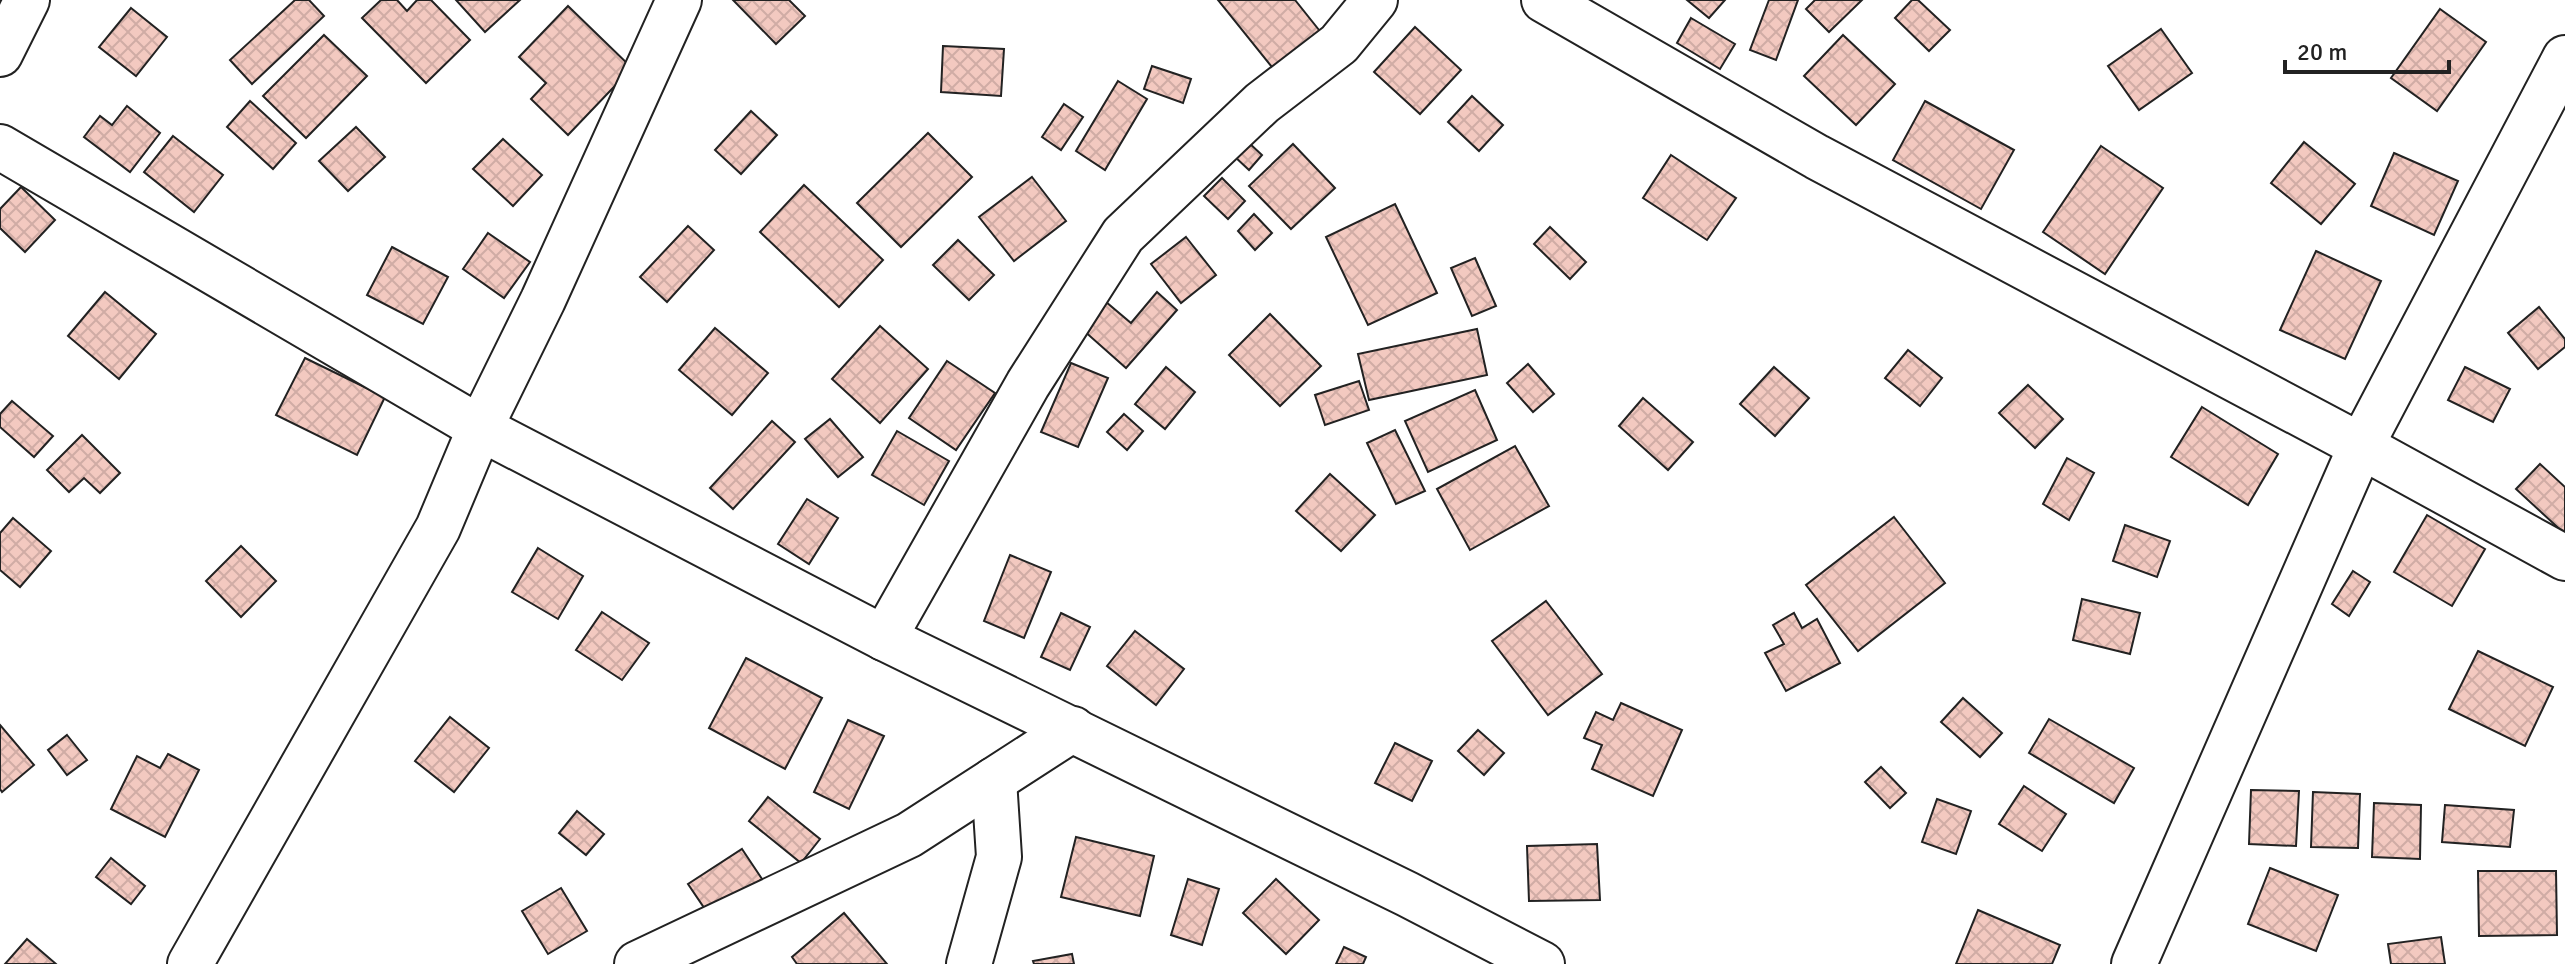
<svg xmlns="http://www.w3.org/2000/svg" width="2565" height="964" viewBox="0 0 2565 964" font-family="Signika,sans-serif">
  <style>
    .building { fill: url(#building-cross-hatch); stroke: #222; stroke-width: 2 }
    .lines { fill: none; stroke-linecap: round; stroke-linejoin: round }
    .minor-casing { stroke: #222; stroke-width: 48 }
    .minor { stroke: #fff; stroke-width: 44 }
  </style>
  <defs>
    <pattern id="building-cross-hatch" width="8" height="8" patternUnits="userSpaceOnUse" patternTransform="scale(2)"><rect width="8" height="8" fill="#f3c9c0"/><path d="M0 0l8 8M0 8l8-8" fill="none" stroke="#d0aca5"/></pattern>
  </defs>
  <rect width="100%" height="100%" fill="#fff"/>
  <!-- building -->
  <g class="building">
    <polygon points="295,0 309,0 324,16 252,84 230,60"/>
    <polygon points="381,0 397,0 407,11 417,0 431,0 470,40 426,83 362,18"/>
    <polygon points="456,0 520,0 485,32"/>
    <polygon points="733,0 789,0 805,16 776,44"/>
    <polygon points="1218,0 1295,0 1323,35 1276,72"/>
    <polygon points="1687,0 1725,0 1709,18"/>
    <polygon points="1769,0 1798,0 1776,60 1750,50"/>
    <polygon points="1815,0 1862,0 1829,32 1806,9"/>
    <polygon points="1912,0 1918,0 1950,30 1929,51 1895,18"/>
    <polygon points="568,6 632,68 568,135 531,99 546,83 519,57"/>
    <polygon points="131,8 167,37 136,76 99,47"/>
    <polygon points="2440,9 2486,42 2437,111 2391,78"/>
    <polygon points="1691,18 1735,44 1720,69 1677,43"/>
    <polygon points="1415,27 1461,70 1420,114 1374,72"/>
    <polygon points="2161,29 2192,73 2139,110 2108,66"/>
    <polygon points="324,35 367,76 306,138 263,96"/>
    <polygon points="1843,35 1895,84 1856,125 1804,76"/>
    <polygon points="943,46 1004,49 1001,96 941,92"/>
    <polygon points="1152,66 1191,79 1183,103 1144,89"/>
    <polygon points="1118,81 1147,99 1105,170 1076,151"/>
    <polygon points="1472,96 1503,125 1479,151 1448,122"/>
    <polygon points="250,101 296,143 273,169 227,127"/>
    <polygon points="1925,101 2014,150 1981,209 1893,160"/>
    <polygon points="1064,104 1083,117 1061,150 1042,137"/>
    <polygon points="127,106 160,133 130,172 84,137 100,116 112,125"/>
    <polygon points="751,111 777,135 741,174 715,150"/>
    <polygon points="356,127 385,157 348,191 319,161"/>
    <polygon points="928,133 972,177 901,247 857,203"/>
    <polygon points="173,136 223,175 194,212 144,172"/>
    <polygon points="503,139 542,175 513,206 473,169"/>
    <polygon points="1248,142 1262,155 1249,170 1234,156"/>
    <polygon points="2304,142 2355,184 2321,224 2271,183"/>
    <polygon points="1293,144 1335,188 1291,229 1249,186"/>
    <polygon points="2101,146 2163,188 2105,274 2043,232"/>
    <polygon points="2394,153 2458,181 2434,235 2371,206"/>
    <polygon points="1671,155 1736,198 1707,240 1643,198"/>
    <polygon points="1032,177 1066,221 1014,261 979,217"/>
    <polygon points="1222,178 1245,201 1228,219 1204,196"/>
    <polygon points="804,185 883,260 839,307 760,232"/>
    <polygon points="21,187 55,220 25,252 0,228 0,209"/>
    <polygon points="1395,204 1437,293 1368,325 1326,237"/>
    <polygon points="1254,214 1272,233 1255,250 1238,231"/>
    <polygon points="688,226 714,250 667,302 640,277"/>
    <polygon points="1550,227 1586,262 1570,279 1534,244"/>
    <polygon points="488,233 530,262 504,298 463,269"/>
    <polygon points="1186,237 1216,275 1181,303 1151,264"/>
    <polygon points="958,240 994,275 969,300 933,265"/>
    <polygon points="392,247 448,277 423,324 367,295"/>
    <polygon points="2316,251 2381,281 2345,359 2280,330"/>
    <polygon points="1475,258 1496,306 1472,316 1451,268"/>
    <polygon points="105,292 156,334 119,379 68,336"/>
    <polygon points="1157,292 1177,310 1126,368 1083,330 1106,302 1131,323"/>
    <polygon points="2539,307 2565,339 2565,347 2538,369 2508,333"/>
    <polygon points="1270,314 1321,366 1280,406 1229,355"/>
    <polygon points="880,326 928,369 880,423 832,379"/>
    <polygon points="715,328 768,373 732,415 679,370"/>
    <polygon points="1477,329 1487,375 1369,400 1358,354"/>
    <polygon points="1908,350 1942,378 1920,406 1885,378"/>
    <polygon points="305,358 385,397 357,455 276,415"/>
    <polygon points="947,361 995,393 956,450 909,418"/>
    <polygon points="1071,363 1108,378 1078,447 1041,432"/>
    <polygon points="1528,364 1554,394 1533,412 1507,383"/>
    <polygon points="1166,367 1195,392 1165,429 1135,404"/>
    <polygon points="1774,367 1809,398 1775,436 1740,404"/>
    <polygon points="2465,367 2510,389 2493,422 2448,400"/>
    <polygon points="1359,381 1369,410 1325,425 1315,395"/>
    <polygon points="2028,385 2063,419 2035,448 1999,413"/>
    <polygon points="1475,390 1497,440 1428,472 1405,421"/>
    <polygon points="1643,398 1693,442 1668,470 1619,426"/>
    <polygon points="12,401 53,436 34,457 0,427 0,414"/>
    <polygon points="2202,407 2278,454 2248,505 2171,457"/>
    <polygon points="1124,414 1143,431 1127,450 1107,432"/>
    <polygon points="830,419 863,457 838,477 805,439"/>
    <polygon points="772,421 795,442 733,509 710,488"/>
    <polygon points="1395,430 1425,491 1396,504 1367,443"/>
    <polygon points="897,431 949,461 924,505 872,475"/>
    <polygon points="82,435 120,473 100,493 84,478 69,492 47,470"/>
    <polygon points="1515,446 1549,506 1470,550 1437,489"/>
    <polygon points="2067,458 2094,473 2069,520 2043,504"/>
    <polygon points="2540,464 2565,487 2565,534 2516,489"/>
    <polygon points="1330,474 1375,515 1341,551 1296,511"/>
    <polygon points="807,499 838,518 809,564 778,544"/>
    <polygon points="2427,515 2485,549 2452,606 2394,572"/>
    <polygon points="1894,517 1945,583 1858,651 1806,585"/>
    <polygon points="13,518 51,551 20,587 0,570 0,533"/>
    <polygon points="2125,525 2170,541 2157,577 2113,561"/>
    <polygon points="241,546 276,581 241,617 206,581"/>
    <polygon points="538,548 583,576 558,619 512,592"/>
    <polygon points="1010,555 1051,572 1024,638 984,621"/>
    <polygon points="2353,571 2370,582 2349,616 2332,604"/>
    <polygon points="2082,599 2140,613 2130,654 2073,640"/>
    <polygon points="1546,601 1602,674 1548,715 1492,641"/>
    <polygon points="602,612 649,643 622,680 576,650"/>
    <polygon points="1061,613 1090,627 1070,670 1041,657"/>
    <polygon points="1794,613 1802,628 1817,619 1840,663 1786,691 1765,653 1784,644 1773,625"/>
    <polygon points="1135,631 1184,669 1156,705 1107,666"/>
    <polygon points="2478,651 2553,687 2525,746 2449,709"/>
    <polygon points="746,658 822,698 785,769 709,728"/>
    <polygon points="1963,698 2002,733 1980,757 1941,722"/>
    <polygon points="1621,703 1682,730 1653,796 1592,769 1602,745 1584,738 1596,712 1613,720"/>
    <polygon points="450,717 489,748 454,792 415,761"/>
    <polygon points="2049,719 2134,768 2114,803 2029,753"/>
    <polygon points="848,720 884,736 849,809 814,792"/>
    <polygon points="0,725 34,765 2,792 0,789"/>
    <polygon points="1478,730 1504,753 1484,775 1458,751"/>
    <polygon points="67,735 87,760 67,775 48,750"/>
    <polygon points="1395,743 1432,761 1412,801 1375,783"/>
    <polygon points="168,754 199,770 165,837 111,809 137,756 160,768"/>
    <polygon points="1881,767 1906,793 1890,808 1865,782"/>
    <polygon points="2024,786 2066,814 2042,851 1999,824"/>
    <polygon points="2251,790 2299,791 2296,846 2249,844"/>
    <polygon points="2313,792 2360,794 2358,848 2311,847"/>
    <polygon points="768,797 820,839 801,863 749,821"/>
    <polygon points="1937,799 1971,811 1956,854 1922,842"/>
    <polygon points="2374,803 2421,805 2420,859 2372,857"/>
    <polygon points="2445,805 2514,810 2510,847 2442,842"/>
    <polygon points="577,811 604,834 586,855 559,833"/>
    <polygon points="1076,837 1154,856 1140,916 1061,897"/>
    <polygon points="1597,844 1600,900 1529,901 1527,846"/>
    <polygon points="742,849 762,879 709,915 688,884"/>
    <polygon points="111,858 145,886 131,904 96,877"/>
    <polygon points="2270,868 2338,895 2316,951 2248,924"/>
    <polygon points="2478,871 2556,871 2557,935 2479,936"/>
    <polygon points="1188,879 1219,889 1202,945 1171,935"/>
    <polygon points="1276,879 1319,920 1286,954 1243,913"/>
    <polygon points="561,888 587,931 548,954 522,911"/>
    <polygon points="1978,910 2060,945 2052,964 1956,964"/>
    <polygon points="844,913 887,964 797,964 792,957"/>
    <polygon points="2441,937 2445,964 2391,964 2388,944"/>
    <polygon points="27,939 56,964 5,964"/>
    <polygon points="1344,947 1366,957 1363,964 1336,964"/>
    <polygon points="1072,954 1074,964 1034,964 1033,961"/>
  </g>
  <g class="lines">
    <defs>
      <g id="minor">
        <polyline points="1544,0 1817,157 2361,446 2565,558"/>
        <polyline points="0,54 27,0"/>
        <polyline points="0,147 480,428 884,638 1407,894 1542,964"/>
        <polyline points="884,638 1028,384 1123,235 1262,103 1339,44 1375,0"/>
        <polyline points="190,964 438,528 480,428 543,300 679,0"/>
        <polyline points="637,964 909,835 1073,729"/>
        <polyline points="969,964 999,857 994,780"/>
        <polyline points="2134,964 2361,446 2565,58"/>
      </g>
    </defs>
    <!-- minor casing -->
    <use href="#minor" class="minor-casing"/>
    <!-- minor -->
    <use href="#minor" class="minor"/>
  </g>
  <!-- scale -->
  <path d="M2285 60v12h164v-12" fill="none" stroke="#222222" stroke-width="4"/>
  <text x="2297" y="60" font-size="24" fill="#222222" stroke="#ffffff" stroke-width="6" paint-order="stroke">20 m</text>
</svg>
